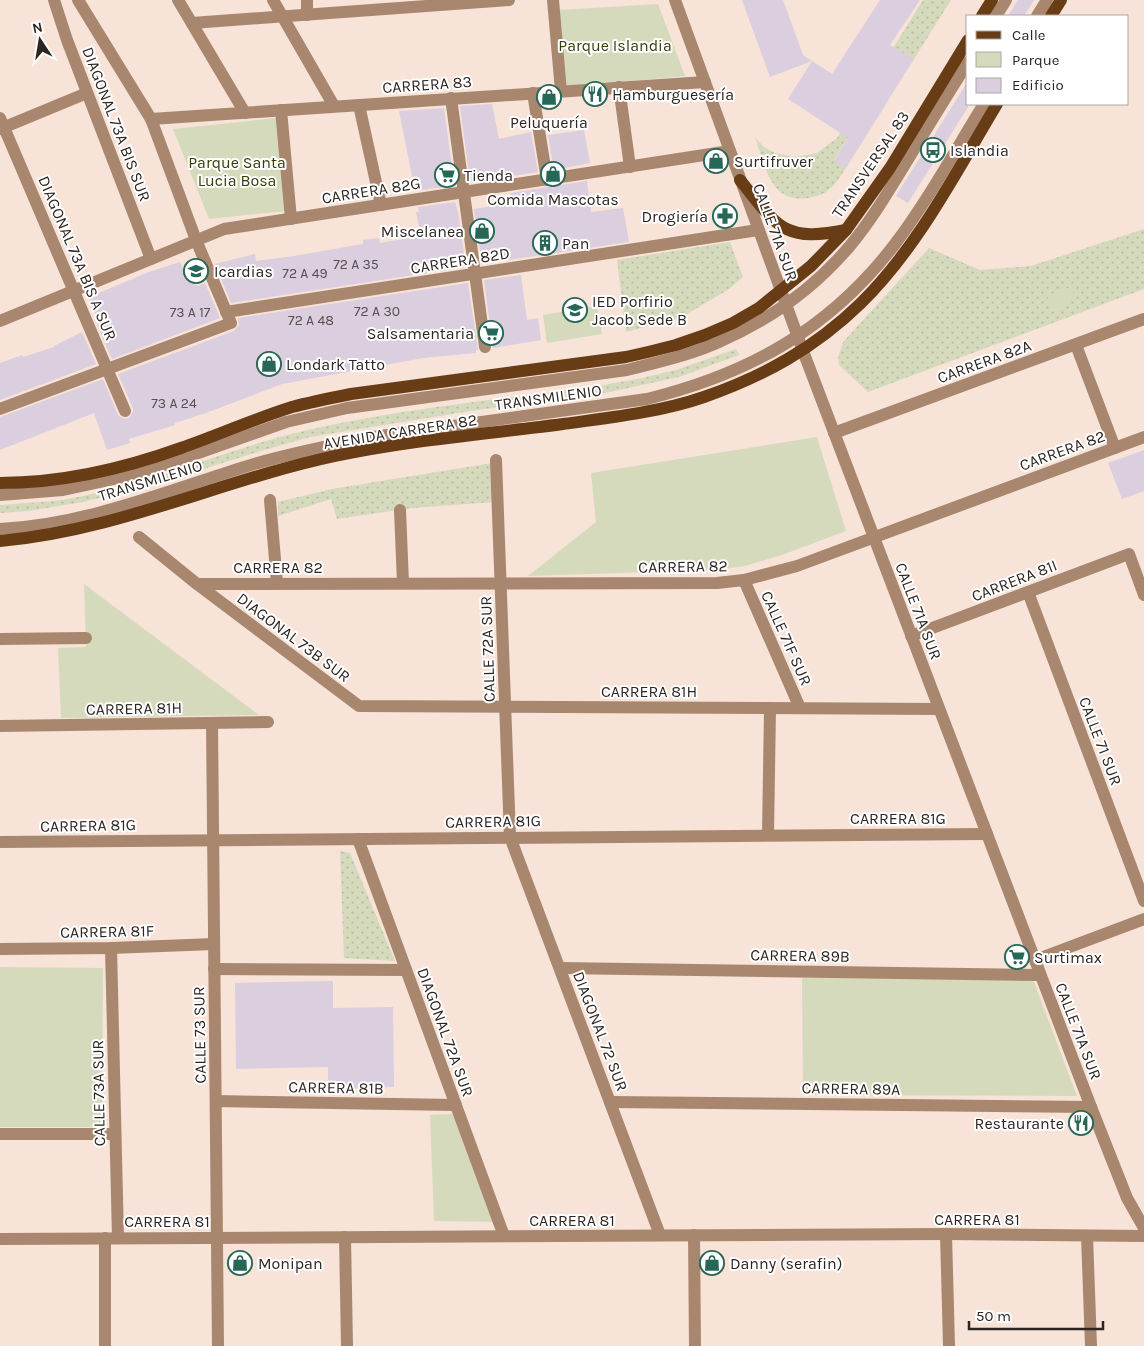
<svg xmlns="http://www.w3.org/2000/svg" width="1144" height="1346" viewBox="0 0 1144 1346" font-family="Karla,sans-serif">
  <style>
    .grass { fill: url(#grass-dots) }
    .green { fill: #d6dabd }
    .building { fill: #dacedf }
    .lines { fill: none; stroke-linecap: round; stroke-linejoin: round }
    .minor { stroke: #a9876f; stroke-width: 12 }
    .major { stroke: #683c15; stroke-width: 12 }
    .labels { text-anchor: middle; stroke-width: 4; stroke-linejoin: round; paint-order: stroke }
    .number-label { font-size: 14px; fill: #584f50 }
    .park-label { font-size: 16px; fill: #393d08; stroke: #fff }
    .street-label { font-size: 16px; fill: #2d2521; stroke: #fff }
    .poi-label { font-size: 16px; fill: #2d2521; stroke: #fff; text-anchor: start }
  </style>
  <defs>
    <pattern id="grass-dots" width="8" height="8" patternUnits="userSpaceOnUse" patternTransform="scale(1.25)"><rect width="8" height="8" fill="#d6dabd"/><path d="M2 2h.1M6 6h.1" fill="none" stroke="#b8bba2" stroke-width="1.8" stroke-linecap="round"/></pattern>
  </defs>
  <rect width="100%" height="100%" fill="#f7e3d8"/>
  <!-- grass -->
  <g class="grass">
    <path d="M923,0h28l-37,59 -40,40 11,7 -11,16 -12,-7 -28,45 12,8c-11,17 -17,27 -38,30 -38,6 -43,-33 -53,-61l9,10 11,6 20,4 22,-4 20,-15z"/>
    <polygon points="1144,229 1144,289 868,392 839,365 838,358 843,342 929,248 980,270 1031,266"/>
    <polygon points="730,242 743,277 729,289 682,317 626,332 617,260"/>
    <path d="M736,349l3,6 -60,22 -74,16 -135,18 -160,26 -49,14 -106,33 -72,18 -55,9 -28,2v-8c27,-2 56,-3 83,-9 77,-16 149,-49 225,-66 97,-22 197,-31 296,-45l38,-7 34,-8z"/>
    <polygon points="492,463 494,502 412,508 337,519 331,499 278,516 278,502 332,489"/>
    <polygon points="340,851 350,853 395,961 344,958"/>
  </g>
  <!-- green -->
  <g class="green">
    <polygon points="658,4 685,76 567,87 559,10"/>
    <polygon points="276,118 286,211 209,219 173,129"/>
    <path d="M1075,286c-3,14 -9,21 -23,26l-5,-17z"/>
    <polygon points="597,306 602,334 547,343 543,315"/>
    <polygon points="817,437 846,531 782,555 745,566 716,570 528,576 596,522 591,473"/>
    <polygon points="84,584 259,715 61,718 58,648 86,647"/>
    <polygon points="0,967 103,968 102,1127 0,1127"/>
    <polygon points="802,978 1033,979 1077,1096 803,1095"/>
    <polygon points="455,1114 496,1222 434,1221 430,1115"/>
  </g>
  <!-- building -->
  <g class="building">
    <polygon points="742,0 783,0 803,55 832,74 880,0 920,0 890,45 914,59 846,168 834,161 848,138 788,99 812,61 770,77"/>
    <polygon points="1018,0 1034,0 1024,16 1008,16"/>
    <polygon points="968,81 968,107 908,203 896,196"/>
    <polygon points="492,104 499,139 531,132 538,172 507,177 506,174 470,181 460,106"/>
    <polygon points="444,108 454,183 451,184 451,186 415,191 399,111"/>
    <polygon points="584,130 590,163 554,170 548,135"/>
    <polygon points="587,181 591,212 623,208 629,242 482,264 474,209 512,203 510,193"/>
    <polygon points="455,202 458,212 466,267 231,303 215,264 255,254 256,261 294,256 363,244 363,240 379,238 380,243 421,236 416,212 419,212 418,207"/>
    <polygon points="180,262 188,282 198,286 205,283 220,318 112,359 97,325 99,324 89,297 149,272"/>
    <polygon points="521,275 527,320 538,318 541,340 493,348 484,280"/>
    <polygon points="468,283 478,350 476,350 476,353 423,358 282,384 206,413 175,423 175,425 129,439 130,443 107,450 94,413 0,450 0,417 103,379 118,415 124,419 129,418 133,412 133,408 118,374 234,331 239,325 238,318"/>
    <polygon points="82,332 96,364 0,400 0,363 22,355 23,357 54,347 54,346"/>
    <polygon points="1144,450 1144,491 1122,499 1108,463"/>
    <polygon points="333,981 333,1008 393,1007 394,1087 328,1089 328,1067 236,1069 235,983"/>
  </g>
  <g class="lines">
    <!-- minor -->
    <g class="minor">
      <polyline points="54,0 67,40 151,259"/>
      <polyline points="178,0 245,113"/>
      <polyline points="273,0 334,106"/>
      <polyline points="307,0 307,15"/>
      <polyline points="553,0 561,91"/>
      <polyline points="675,0 803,351 1091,1107 1127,1198 1144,1228"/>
      <polyline points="996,16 1006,0"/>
      <polyline points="1037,16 1047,0"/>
      <polyline points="192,23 509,0"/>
      <polyline points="619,87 630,167"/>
      <polyline points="533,93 547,180"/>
      <polyline points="451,98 485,347"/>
      <polyline points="359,105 381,205"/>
      <polyline points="281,110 291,219"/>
      <polyline points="0,118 125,411"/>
      <polyline points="151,119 705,82"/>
      <polyline points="0,129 87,93"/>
      <polyline points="226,312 758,230"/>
      <polyline points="0,321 224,229 730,151"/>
      <polyline points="1076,345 1115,448"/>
      <polyline points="0,409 231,323 196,240 151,119 78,0"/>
      <polyline points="834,433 1144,319"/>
      <polyline points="496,460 510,837 660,1235"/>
      <path d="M0,495l63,-5 65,-14 39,-12 119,-42 61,-14 280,-38c31,-8 64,-15 94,-29 48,-21 93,-53 128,-94 21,-25 38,-53 55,-81 21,-35 42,-69 64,-104"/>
      <polyline points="270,500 277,583"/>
      <polyline points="400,510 403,583"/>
      <path d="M0,529c86,-4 169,-39 251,-64 40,-12 81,-20 122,-28l274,-38c102,-25 183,-70 248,-155 33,-44 60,-93 89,-140"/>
      <polyline points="139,537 197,584 359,706 939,709"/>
      <polyline points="744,580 800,708"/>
      <polyline points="197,584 717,583 744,580 797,566 1144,437"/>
      <polyline points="1028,592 1144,901"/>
      <polyline points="911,636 1129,554 1144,595"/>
      <polyline points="0,639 86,638"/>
      <polyline points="212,723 218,1346"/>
      <polyline points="0,726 268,722"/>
      <polyline points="768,835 770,708"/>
      <polyline points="358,839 504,1236"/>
      <polyline points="0,842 987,834"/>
      <polyline points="111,948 118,1238"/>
      <polyline points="0,949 111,948 214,944"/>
      <polyline points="1035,960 1144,919"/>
      <polyline points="560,968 1040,975"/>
      <polyline points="214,969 406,970"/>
      <polyline points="216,1101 456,1105"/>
      <polyline points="610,1102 1091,1107"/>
      <polyline points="0,1134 115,1134"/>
      <polyline points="946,1234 949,1346"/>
      <polyline points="694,1235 695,1346"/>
      <polyline points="1087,1236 1091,1346"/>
      <polyline points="345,1237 347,1346"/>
      <polyline points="105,1238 105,1346"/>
      <polyline points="0,1239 946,1234 1144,1236"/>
    </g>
    <!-- major -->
    <g class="major">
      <polyline points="982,16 992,0"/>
      <polyline points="1051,16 1061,0"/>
      <path d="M740,180c37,46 43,63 106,50"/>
      <path d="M0,483c62,0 123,-14 181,-35 37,-13 73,-29 111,-41 19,-5 39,-9 59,-13l275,-37 22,-5 28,-7 29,-10 28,-12 26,-15 52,-42 35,-36 44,-62 78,-128"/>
      <path d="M0,541c116,-10 222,-61 335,-85 75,-16 152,-22 228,-32 45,-6 98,-12 141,-27 60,-21 111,-49 157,-94 57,-56 95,-131 136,-199"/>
    </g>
  </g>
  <!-- icons -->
  <defs>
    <symbol id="restaurant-ring" viewBox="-11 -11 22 22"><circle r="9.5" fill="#fff" stroke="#266756" stroke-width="1.5"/><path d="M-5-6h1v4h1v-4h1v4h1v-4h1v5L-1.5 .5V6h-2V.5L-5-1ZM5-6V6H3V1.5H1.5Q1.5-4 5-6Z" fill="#266756"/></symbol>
    <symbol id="shop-ring" viewBox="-11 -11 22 22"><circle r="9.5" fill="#fff" stroke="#266756" stroke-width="1.5"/><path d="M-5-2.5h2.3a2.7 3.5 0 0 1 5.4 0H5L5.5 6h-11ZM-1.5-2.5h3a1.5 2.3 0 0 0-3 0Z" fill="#266756"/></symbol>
    <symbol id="bus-ring" viewBox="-11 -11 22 22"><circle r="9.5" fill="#fff" stroke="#266756" stroke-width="1.5"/><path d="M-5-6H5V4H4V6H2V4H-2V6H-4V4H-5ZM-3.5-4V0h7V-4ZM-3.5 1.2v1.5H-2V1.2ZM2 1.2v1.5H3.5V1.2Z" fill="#266756"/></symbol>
    <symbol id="supermarket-ring" viewBox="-11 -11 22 22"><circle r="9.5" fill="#fff" stroke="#266756" stroke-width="1.5"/><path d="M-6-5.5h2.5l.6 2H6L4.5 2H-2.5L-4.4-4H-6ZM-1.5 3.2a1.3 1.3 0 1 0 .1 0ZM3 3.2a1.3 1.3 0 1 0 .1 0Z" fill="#266756"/></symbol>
    <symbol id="pharmacy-ring" viewBox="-11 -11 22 22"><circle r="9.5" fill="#fff" stroke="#266756" stroke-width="1.5"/><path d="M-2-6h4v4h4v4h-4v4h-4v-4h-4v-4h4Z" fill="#266756"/></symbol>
    <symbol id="building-ring" viewBox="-11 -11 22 22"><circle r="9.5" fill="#fff" stroke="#266756" stroke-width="1.5"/><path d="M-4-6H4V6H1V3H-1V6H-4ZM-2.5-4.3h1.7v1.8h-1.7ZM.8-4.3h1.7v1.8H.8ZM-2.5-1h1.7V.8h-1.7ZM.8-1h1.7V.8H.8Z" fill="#266756"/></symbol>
    <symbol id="school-ring" viewBox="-11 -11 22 22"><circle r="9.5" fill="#fff" stroke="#266756" stroke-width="1.5"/><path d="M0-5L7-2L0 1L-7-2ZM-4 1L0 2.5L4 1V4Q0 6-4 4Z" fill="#266756"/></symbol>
  </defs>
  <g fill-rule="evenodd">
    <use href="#restaurant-ring" x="581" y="80" width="28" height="28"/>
    <use href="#shop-ring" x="535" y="83" width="28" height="28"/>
    <use href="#bus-ring" x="919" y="136" width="28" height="28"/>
    <use href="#shop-ring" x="702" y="147" width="28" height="28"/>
    <use href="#shop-ring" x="539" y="160" width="28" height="28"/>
    <use href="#supermarket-ring" x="433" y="161" width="28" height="28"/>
    <use href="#pharmacy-ring" x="711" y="202" width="28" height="28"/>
    <use href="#shop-ring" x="468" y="217" width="28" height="28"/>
    <use href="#building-ring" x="531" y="229" width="28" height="28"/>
    <use href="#school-ring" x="182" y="257" width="28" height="28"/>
    <use href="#school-ring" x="561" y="296" width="28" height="28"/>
    <use href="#supermarket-ring" x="477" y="319" width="28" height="28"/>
    <use href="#shop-ring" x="255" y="350" width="28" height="28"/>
    <use href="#supermarket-ring" x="1003" y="943" width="28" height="28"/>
    <use href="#restaurant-ring" x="1067" y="1109" width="28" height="28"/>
    <use href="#shop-ring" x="226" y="1249" width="28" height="28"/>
    <use href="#shop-ring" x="698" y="1249" width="28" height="28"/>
  </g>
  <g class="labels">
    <!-- number labels -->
    <g class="number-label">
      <text x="356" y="269">72 A 35</text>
      <text x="305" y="278">72 A 49</text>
      <text x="377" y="316">72 A 30</text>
      <text x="190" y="317">73 A 17</text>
      <text x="311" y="325">72 A 48</text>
      <text x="174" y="408">73 A 24</text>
    </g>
    <!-- park labels -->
    <g class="park-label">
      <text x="615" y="51">Parque Islandia</text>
      <text x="237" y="168">Parque Santa<tspan x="237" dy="18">Lucia Bosa</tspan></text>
    </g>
    <!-- street labels -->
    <g class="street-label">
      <text transform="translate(427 84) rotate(-4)" y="6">CARRERA 83</text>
      <text transform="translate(117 124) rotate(69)" y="6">DIAGONAL 73A BIS SUR</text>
      <text transform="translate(870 164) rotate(-56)" y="6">TRANSVERSAL 83</text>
      <text transform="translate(371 190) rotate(-9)" y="6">CARRERA 82G</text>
      <text transform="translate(776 232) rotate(70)" y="6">CALLE 71A SUR</text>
      <text transform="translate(78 258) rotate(67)" y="6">DIAGONAL 73A BIS A SUR</text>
      <text transform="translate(460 260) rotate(-9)" y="6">CARRERA 82D</text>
      <text transform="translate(984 361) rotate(-20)" y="6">CARRERA 82A</text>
      <text transform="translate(548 397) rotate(-8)" y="6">TRANSMILENIO</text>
      <text transform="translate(400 431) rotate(-9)" y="6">AVENIDA CARRERA 82</text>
      <text transform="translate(1062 450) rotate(-20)" y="6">CARRERA 82</text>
      <text transform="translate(150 480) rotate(-17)" y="6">TRANSMILENIO</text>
      <text transform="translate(683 566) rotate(-1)" y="6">CARRERA 82</text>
      <text x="278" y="573">CARRERA 82</text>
      <text transform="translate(1014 580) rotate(-21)" y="6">CARRERA 81I</text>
      <text transform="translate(919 611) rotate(69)" y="6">CALLE 71A SUR</text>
      <text transform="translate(294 637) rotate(37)" y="6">DIAGONAL 73B SUR</text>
      <text transform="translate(787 638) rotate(66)" y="6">CALLE 71F SUR</text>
      <text transform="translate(487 649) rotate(-92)" y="6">CALLE 72A SUR</text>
      <text x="649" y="697">CARRERA 81H</text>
      <text transform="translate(134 708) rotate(-1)" y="6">CARRERA 81H</text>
      <text transform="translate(1101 741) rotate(69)" y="6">CALLE 71 SUR</text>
      <text x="898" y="824">CARRERA 81G</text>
      <text transform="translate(493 821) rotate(-1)" y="6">CARRERA 81G</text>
      <text transform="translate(88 825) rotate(-1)" y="6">CARRERA 81G</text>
      <text transform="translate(107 931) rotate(-1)" y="6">CARRERA 81F</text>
      <text transform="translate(800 955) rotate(1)" y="6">CARRERA 89B</text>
      <text transform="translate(601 1031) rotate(69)" y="6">DIAGONAL 72 SUR</text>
      <text transform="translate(1079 1031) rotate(69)" y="6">CALLE 71A SUR</text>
      <text transform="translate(446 1032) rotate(70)" y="6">DIAGONAL 72A SUR</text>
      <text transform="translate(199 1035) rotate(-91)" y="6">CALLE 73 SUR</text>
      <text transform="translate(336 1087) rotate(1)" y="6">CARRERA 81B</text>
      <text transform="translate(851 1088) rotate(1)" y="6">CARRERA 89A</text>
      <text transform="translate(98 1093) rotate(-91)" y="6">CALLE 73A SUR</text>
      <text x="977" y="1225">CARRERA 81</text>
      <text x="572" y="1226">CARRERA 81</text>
      <text x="167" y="1227">CARRERA 81</text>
    </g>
    <!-- poi labels -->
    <g class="poi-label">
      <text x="612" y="100">Hamburguesería</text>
      <text x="549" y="128" text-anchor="middle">Peluquería</text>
      <text x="950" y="156">Islandia</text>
      <text x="734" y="167">Surtifruver</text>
      <text x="464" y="181">Tienda</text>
      <text x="553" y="205" text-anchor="middle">Comida Mascotas</text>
      <text x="708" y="222" text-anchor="end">Drogiería</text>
      <text x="464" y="237" text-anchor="end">Miscelanea</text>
      <text x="562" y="249">Pan</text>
      <text x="214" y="277">Icardias</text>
      <text x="592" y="307">IED Porfirio<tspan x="592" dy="18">Jacob Sede B</tspan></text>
      <text x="474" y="339" text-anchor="end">Salsamentaria</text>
      <text x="286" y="370">Londark Tatto</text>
      <text x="1034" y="963">Surtimax</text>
      <text x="1064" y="1129" text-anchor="end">Restaurante</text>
      <text x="258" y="1269">Monipan</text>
      <text x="730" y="1269">Danny (serafin)</text>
    </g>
  </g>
  <!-- legend -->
  <rect x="966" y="15" width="162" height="90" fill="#ffffff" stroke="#aba8a6"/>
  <rect x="976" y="31" width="25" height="8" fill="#683c15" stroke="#aba8a6"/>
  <text x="1012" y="40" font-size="15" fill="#2d2521">Calle</text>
  <rect x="976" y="52" width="25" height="15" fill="#d6dabd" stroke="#aba8a6"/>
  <text x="1012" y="65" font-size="15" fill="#2d2521">Parque</text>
  <rect x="976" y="78" width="25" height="15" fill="#dacedf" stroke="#aba8a6"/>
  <text x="1012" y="90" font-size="15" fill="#2d2521">Edificio</text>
  <!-- north arrow -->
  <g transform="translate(40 40) rotate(348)" stroke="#ffffff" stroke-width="4" paint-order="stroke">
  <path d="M0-4L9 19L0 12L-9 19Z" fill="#2d2521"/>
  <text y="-8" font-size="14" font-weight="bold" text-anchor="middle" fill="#2d2521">N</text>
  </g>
  <!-- scale -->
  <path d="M969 1321v8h134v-8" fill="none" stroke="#2d2521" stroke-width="2.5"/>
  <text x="976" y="1321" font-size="15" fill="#2d2521" stroke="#ffffff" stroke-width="4" paint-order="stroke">50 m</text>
</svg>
